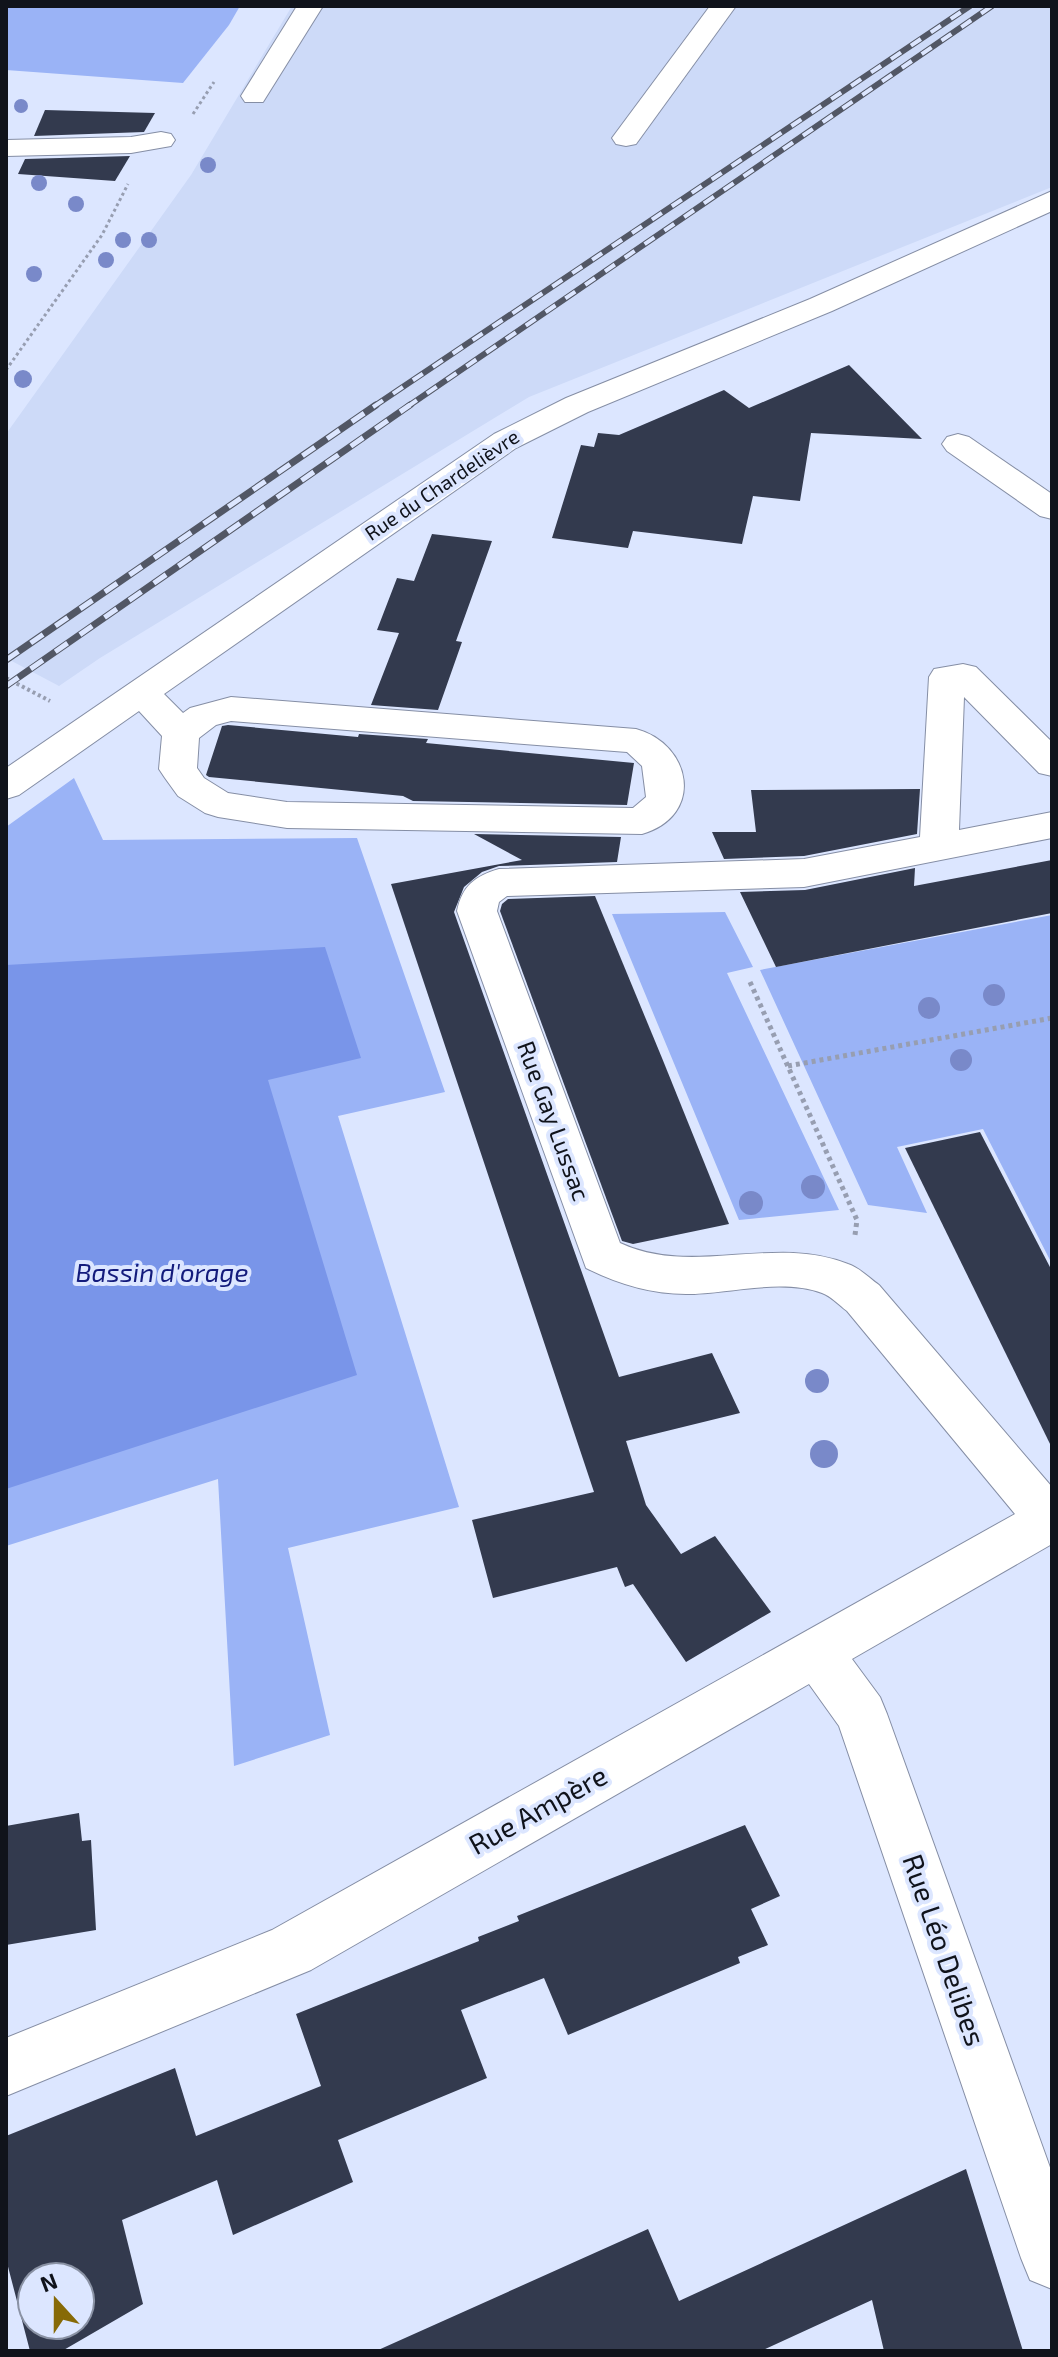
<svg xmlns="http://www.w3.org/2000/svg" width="1058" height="2357" viewBox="0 0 1058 2357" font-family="'Exo 2',sans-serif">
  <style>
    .built { fill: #cddaf8 }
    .green { fill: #9ab3f6 }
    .water { fill: #7995e9 }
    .building { fill: #333a4e; fill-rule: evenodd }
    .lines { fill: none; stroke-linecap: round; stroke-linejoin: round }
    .minor-casing { stroke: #858ea5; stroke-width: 2 }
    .path-far2 { stroke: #979eb1; stroke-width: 3; stroke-dasharray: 3 3; stroke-linecap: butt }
    .path-far1 { stroke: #979eb1; stroke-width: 4; stroke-dasharray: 3 3; stroke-linecap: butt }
    .path { stroke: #979eb1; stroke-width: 5; stroke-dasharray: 4 4; stroke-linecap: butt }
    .minor { fill: #fff; fill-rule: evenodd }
    .rail-far1-casing { stroke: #525765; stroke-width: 6 }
    .rail-casing { stroke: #525765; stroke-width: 7 }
    .rail-far1 { stroke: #dce6ff; stroke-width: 4; stroke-dasharray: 12; stroke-linecap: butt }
    .rail { stroke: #dce6ff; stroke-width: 5; stroke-dasharray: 15; stroke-linecap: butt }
    .tree { fill: #7989c9 }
    .labels { text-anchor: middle; stroke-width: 8; stroke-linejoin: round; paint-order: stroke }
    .far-street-label { font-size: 20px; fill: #10131b; stroke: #dce6ff }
    .street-label { font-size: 24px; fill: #10131b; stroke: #dce6ff }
    .water-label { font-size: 26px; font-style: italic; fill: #131b7c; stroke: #dce6ff }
    .near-street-label { font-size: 28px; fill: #10131b; stroke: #dce6ff }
  </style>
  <rect width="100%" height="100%" fill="#dce6ff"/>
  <!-- built -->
  <polygon class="built" points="292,6 1052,6 1052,187 529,397 100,658 59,686 6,658 6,434 191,175"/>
  <!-- green -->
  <g class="green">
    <polygon points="6,6 240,6 229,25 183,83 6,70"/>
    <polygon points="74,778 103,840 357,838 445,1092 338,1116 459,1507 288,1548 330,1735 234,1766 218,1479 6,1546 6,827"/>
    <polygon points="725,912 753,967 727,973 839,1210 739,1220 612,914"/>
    <polygon points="1052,915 1052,1264 983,1129 897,1147 927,1213 868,1205 760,970"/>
  </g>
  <!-- water -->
  <polygon class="water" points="325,947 361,1058 268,1080 357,1375 6,1489 6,965"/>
  <!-- building -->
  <g class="building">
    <polygon points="45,110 155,113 144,132 34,136"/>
    <polygon points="130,156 115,181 18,174 25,159"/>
    <polygon points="849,365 922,439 811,433 800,501 753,496 742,544 633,531 628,548 552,538 581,445 594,447 598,433 619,435 724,390 749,408"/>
    <polygon points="432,534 492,541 456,641 462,642 438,710 371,705 399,633 377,630 397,578 414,581"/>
    <polygon points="228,725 358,737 359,734 428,739 426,743 634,763 627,805 413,801 403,796 209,777 206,775 222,726"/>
    <polygon points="920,789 917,834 804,856 724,859 712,832 756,832 751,790"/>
    <polygon points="474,834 621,837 617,862 499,866 482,872 464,887 454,912 619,1377 712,1353 740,1413 626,1441 646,1505 681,1554 715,1536 771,1612 686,1662 633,1584 625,1587 617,1567 493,1598 472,1520 594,1492 391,884 522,860"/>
    <polygon points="1052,860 1052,913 776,967 740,892 805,890 915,868 914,886"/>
    <polygon points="595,896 662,1058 729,1224 633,1244 622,1241 500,911 502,904 508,899"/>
    <polygon points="980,1132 1052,1271 1052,1448 905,1148"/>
    <polygon points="79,1813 82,1841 91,1840 96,1930 6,1945 6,1826"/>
    <path d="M745,1825l35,71 -29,13 17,36 -30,12 2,6 -172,72 -24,-57 -83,32 26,68 -149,62 15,42 -120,53 -16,-55 -95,40 21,84 -81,47h-32l-24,-92v-123l169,-68 21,68 125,-50 -25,-72 183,-73 -1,-4 41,-16 -2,-5zM32,2277h48v48h-48z"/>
    <polygon points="966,2169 1023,2351 884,2351 872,2300 761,2351 376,2351 648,2229 679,2301"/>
  </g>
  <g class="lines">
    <defs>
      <g id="minor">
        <polygon points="297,6 323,6 263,102 245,102 241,96"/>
        <polygon points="710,6 736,6 636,144 626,146 616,144 612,138"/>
        <polygon points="161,132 171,134 175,140 171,146 131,153 6,156 6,140 131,137"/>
        <path d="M1052,191v20l-220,100 -244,101 -72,36 -352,246 19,19 7,-5 41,-11 405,32c56,15 69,87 6,105l-355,-6 -69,-11 -13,-4 -27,-17 -13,-18 -6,-9 3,-33 -23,-25 -120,84 -13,4v-31l488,-334 72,-36 244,-99zM231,721l396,31 15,14 4,31 -13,11 -346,-6 -59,-9 -24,-15 -7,-10 2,-30 17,-13z"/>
        <polygon points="958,434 969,437 1052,494 1052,519 1040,516 947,451 942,444 947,437"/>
        <path d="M963,664l13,3 76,75v34l-13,-3 -75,-76 -5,133 93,-18v26l-248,49 -297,9 -8,6 -2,9 123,332c72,34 154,-9 228,21 12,4 21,14 31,21l173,202v57l-200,115 28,38 7,17 165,459v116l-22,-9 -9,-22 -182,-532 -30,-42 -498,286 -305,126v-58l266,-108 743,-416 -168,-203c-8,-6 -16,-15 -25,-18 -41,-15 -93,1 -136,1 -36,0 -68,-10 -100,-26l-129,-357c5,-25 18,-35 42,-42l305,-10 116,-22 9,-160 5,-8z"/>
      </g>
    </defs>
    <!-- minor casing -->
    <use href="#minor" class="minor-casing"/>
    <!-- path-far2 -->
    <g class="path-far2">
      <polyline points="193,114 214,82"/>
      <polyline points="6,370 102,235 128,184"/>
    </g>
    <!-- path-far1 -->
    <polyline class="path-far1" points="6,678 50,701"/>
    <!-- path -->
    <g class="path">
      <polyline points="750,982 857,1220 855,1235"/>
      <polyline points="788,1066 1052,1018"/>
    </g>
    <!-- minor -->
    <use href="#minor" class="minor"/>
    <defs>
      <g id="rail-far1">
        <polyline points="373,407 970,6"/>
        <polyline points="407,407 992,6"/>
      </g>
      <g id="rail">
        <polyline points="6,660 376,405"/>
        <polyline points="6,686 410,405"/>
      </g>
    </defs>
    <!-- rail-far1 casing -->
    <use href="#rail-far1" class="rail-far1-casing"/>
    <!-- rail casing -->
    <use href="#rail" class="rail-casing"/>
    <!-- rail-far1 -->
    <use href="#rail-far1" class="rail-far1"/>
    <!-- rail -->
    <use href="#rail" class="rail"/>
  </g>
  <!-- trees -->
  <g class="tree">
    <circle cx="21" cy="106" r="7"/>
    <circle cx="208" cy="165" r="8"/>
    <circle cx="39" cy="183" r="8"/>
    <circle cx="76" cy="204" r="8"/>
    <circle cx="123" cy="240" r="8"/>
    <circle cx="149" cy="240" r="8"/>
    <circle cx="106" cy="260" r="8"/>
    <circle cx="34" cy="274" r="8"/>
    <circle cx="23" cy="379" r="9"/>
    <circle cx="994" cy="995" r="11"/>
    <circle cx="929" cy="1008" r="11"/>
    <circle cx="961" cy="1060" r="11"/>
    <circle cx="813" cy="1187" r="12"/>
    <circle cx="751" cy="1203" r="12"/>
    <circle cx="817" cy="1381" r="12"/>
    <circle cx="824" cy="1454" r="14"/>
  </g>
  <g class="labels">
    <!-- far-street labels -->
    <g class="far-street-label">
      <text transform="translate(442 485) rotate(-34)" y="7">Rue du Chardelièvre</text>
    </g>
    <!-- street labels -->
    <g class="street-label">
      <text transform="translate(553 1121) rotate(70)" y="8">Rue Gay Lussac</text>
    </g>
    <!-- water labels -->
    <g class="water-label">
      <text x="162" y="1282">Bassin d'orage</text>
    </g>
    <!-- near-street labels -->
    <g class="near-street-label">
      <text transform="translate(538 1810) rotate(-29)" y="10">Rue Ampère</text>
      <text transform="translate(944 1950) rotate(71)" y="10">Rue Léo Delibes</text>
    </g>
  </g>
  <!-- border -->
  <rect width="1058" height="2357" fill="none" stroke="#10131b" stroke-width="16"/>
  <!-- north arrow -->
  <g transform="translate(56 2301) rotate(339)"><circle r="38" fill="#dce6ff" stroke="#8a92a4" stroke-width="2"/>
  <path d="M0-6L14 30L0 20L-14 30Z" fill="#876a07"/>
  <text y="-12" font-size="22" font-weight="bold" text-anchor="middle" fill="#10131b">N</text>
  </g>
</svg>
